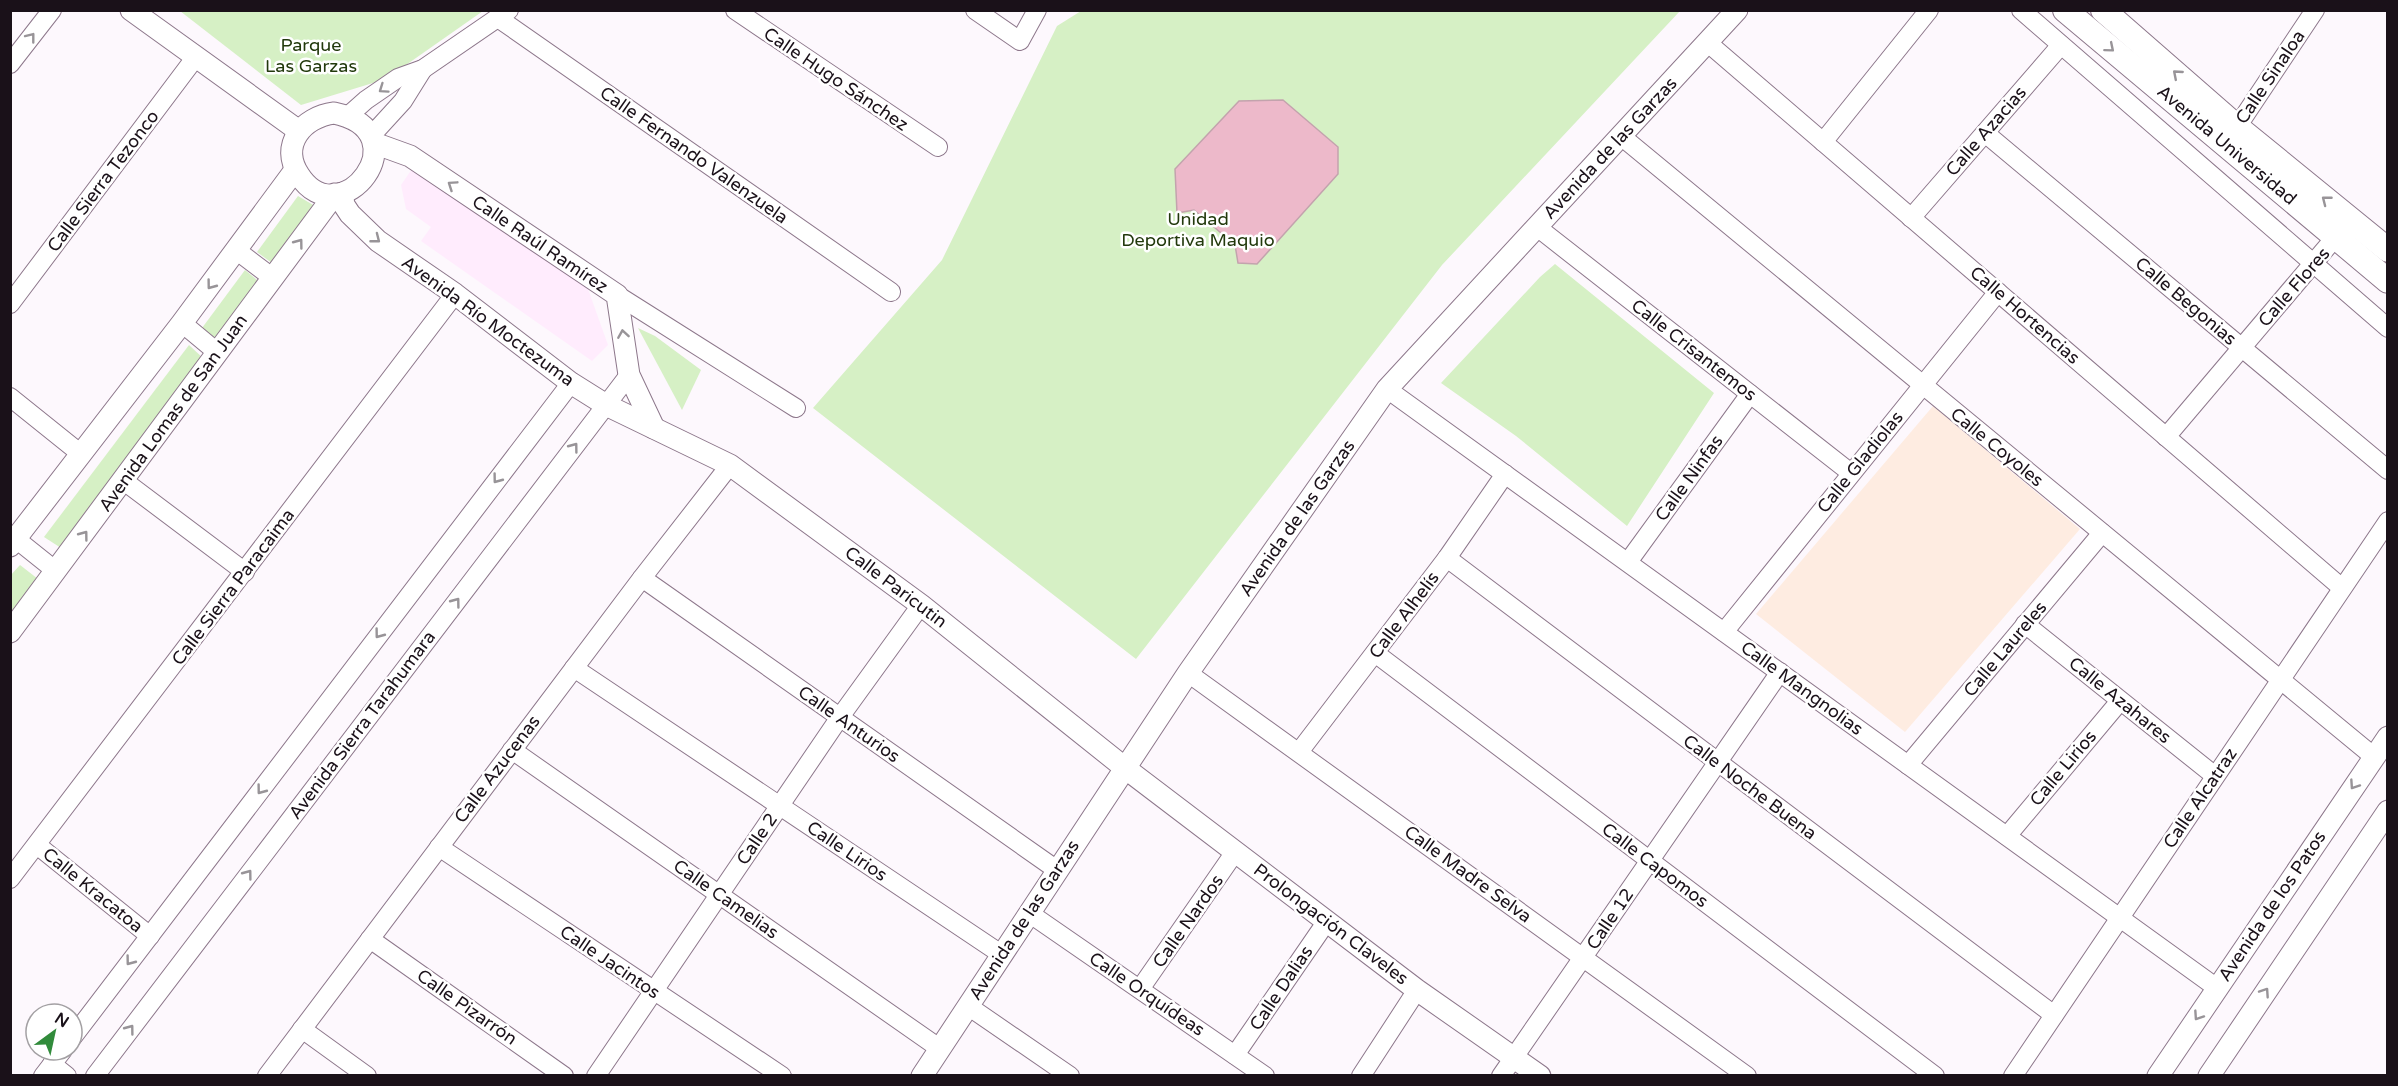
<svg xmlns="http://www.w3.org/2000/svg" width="2398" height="1086" viewBox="0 0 2398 1086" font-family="'Varela Round',sans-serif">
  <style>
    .built { fill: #ffecfd }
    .education { fill: #feece1 }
    .green { fill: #d6f0c5 }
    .building { fill: #edb9ca; stroke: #c3a3ad; stroke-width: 1.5 }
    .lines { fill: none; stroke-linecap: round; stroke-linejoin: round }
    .minor-casing { stroke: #8d778b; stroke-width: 20 }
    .tertiary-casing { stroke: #8d778b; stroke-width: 23 }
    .secondary-casing { stroke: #8d778b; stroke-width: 26 }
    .minor { stroke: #fff; stroke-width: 18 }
    .tertiary { stroke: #fff; stroke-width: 21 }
    .secondary { stroke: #fff; stroke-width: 24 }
    .oneway { stroke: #989498 }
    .labels { text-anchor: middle; stroke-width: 5; stroke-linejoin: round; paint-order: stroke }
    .park-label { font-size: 18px; fill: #22390c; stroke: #fff }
    .street-label { font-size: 18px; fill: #1a1119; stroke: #fff }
  </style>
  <rect width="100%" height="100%" fill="#fdf8fd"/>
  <!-- built -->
  <polygon class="built" points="414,166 588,289 608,345 592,361 421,241 431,227 406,209 401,185"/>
  <!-- education -->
  <polygon class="education" points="1933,406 2080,529 1905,732 1756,614"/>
  <!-- green -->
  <g class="green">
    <polygon points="180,11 483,11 386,79 301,105"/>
    <polygon points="1081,11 1680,11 1442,265 1136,659 813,408 942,260 1057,26"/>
    <polygon points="298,196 320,209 276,266 257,252"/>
    <polygon points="1555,264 1714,393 1627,526 1516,436 1441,383 1540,277"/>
    <polygon points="245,270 262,284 219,342 202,328"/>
    <polygon points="638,328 655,336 701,370 682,410"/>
    <polygon points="189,345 205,360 61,548 44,537"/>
    <polygon points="20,565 38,579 10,616 10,576"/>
  </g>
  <!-- building -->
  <polygon class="building" points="1283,100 1338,147 1338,174 1257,264 1238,263 1235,245 1194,210 1177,213 1175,169 1239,101"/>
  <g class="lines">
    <defs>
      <g id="minor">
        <polyline points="735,10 938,147"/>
        <polyline points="975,10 1020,41 1037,10"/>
        <polyline points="2021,10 2388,328"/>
        <polyline points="498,18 891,292"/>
        <polyline points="1708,43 2342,588"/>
        <polyline points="10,64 52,10"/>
        <polyline points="348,116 366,100 398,78 423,69 509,10"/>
        <polyline points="1985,133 2388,470"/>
        <polyline points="371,136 403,101 423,69"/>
        <polyline points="1621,136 2373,756"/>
        <polyline points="2231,136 2315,10"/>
        <polyline points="1823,142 1929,10"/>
        <polyline points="1911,218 2061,45"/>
        <polyline points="1537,227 1851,473"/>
        <polyline points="236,250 273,278"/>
        <polyline points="617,295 796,408"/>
        <polyline points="10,304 195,58"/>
        <polyline points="182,323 218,353"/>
        <polyline points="1387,389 2217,988"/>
        <polyline points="10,397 81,454"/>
        <polyline points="2166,437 2344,227"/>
        <polyline points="124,481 245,572"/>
        <polyline points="16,539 56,571"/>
        <polyline points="1447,558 2054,1015"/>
        <polyline points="1628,562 1750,394"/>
        <polyline points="642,578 1057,870"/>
        <polyline points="2025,624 2215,776"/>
        <polyline points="1724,632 1998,292"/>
        <polyline points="1375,653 1935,1076"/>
        <polyline points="574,668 1001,954"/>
        <polyline points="1188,673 1747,1076"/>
        <polyline points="512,750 939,1048"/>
        <polyline points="1299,752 1447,558 1505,474"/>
        <polyline points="1908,765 2102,533"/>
        <polyline points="2007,836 2120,701"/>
        <polyline points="37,845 150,936"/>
        <polyline points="439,847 782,1076"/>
        <polyline points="10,879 455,294"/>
        <polyline points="1029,913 1265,1076"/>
        <polyline points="370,939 564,1076"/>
        <polyline points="1140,989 1235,852"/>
        <polyline points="968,1006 1070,1076"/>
        <polyline points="302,1029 367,1076"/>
        <polyline points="72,1038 571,383"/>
        <polyline points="1235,1055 1327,921"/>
        <polyline points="52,1064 67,1076"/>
        <polyline points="43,1076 63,1050"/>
        <polyline points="95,1076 629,375"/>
        <polyline points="267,1076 642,578 730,465"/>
        <polyline points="596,1076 840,717 921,605"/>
        <polyline points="1361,1076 1417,990"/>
        <polyline points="1501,1076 1780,672"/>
        <polyline points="2013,1076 2388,521"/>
      </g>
      <g id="tertiary">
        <polyline points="131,10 299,131"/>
        <path d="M334,113c90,19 6,126 -35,62 -20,-30 4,-58 35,-62z"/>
        <polyline points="374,143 410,156 617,295 629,375 654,428"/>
        <polyline points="342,193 344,205 350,214 378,241 455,294 571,383 606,405 730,465 921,605 1125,768 1417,990 1540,1076"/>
        <polyline points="10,546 182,323 295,170"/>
        <polyline points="10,632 335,194"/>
        <polyline points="922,1076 1188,673 1387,389 1737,10"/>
        <polyline points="2158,1076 2388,737"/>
        <polyline points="2209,1076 2388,811"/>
      </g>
      <g id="secondary">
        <polyline points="2065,10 2388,281"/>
        <polyline points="2103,10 2237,127 2388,250"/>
      </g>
    </defs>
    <!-- minor casing -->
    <use href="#minor" class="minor-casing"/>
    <!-- tertiary casing -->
    <use href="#tertiary" class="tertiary-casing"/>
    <!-- secondary casing -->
    <use href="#secondary" class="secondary-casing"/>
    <!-- minor -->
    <use href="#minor" class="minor"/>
    <!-- tertiary -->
    <use href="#tertiary" class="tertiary"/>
    <!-- secondary -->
    <use href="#secondary" class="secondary"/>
  </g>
  <!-- one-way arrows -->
  <defs><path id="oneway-chevron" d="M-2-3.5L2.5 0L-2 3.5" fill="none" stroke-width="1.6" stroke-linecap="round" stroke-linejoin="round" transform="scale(1.5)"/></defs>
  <g class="oneway">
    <use href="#oneway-chevron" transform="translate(31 37) rotate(-52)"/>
    <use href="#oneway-chevron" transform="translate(2110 48) rotate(40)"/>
    <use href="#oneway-chevron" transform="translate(2177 74) rotate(-139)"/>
    <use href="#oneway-chevron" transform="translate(383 89) rotate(145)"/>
    <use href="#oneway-chevron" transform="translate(452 185) rotate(-146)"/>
    <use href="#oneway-chevron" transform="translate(2326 200) rotate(-142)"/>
    <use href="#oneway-chevron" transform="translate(376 239) rotate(38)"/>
    <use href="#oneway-chevron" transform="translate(299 243) rotate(-53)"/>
    <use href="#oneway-chevron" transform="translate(211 285) rotate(127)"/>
    <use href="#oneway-chevron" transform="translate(623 334) rotate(-99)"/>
    <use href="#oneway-chevron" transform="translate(574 447) rotate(-53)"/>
    <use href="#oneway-chevron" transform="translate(497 479) rotate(127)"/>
    <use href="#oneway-chevron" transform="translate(84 535) rotate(-53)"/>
    <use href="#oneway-chevron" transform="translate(456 602) rotate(-53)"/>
    <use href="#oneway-chevron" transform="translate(379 634) rotate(127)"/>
    <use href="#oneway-chevron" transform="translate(2354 785) rotate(124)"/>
    <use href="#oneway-chevron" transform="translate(261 790) rotate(127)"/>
    <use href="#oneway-chevron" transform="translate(248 874) rotate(-53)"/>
    <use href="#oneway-chevron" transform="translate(130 961) rotate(127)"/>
    <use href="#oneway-chevron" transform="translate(2265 992) rotate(-56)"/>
    <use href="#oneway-chevron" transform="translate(2198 1016) rotate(124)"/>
    <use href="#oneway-chevron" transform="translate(130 1029) rotate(-53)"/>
  </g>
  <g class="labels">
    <!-- park labels -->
    <g class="park-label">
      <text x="311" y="51">Parque<tspan x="311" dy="21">Las Garzas</tspan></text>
      <text x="1198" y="225">Unidad<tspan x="1198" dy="21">Deportiva Maquio</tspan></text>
    </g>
    <!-- street labels -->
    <g class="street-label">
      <text transform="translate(2270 77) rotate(-56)" y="6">Calle Sinaloa</text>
      <text transform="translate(836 79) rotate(34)" y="6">Calle Hugo Sánchez</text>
      <text transform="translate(1986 131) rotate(-49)" y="6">Calle Azacias</text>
      <text transform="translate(2227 145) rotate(40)" y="6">Avenida Universidad</text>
      <text transform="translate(1610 148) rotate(-47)" y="6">Avenida de las Garzas</text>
      <text transform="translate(694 155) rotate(35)" y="6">Calle Fernando Valenzuela</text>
      <text transform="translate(103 181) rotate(-53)" y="6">Calle Sierra Tezonco</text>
      <text transform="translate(540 244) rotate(34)" y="6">Calle Raúl Ramírez</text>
      <text transform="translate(2294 287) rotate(-49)" y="6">Calle Flores</text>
      <text transform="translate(2186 301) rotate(40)" y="6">Calle Begonias</text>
      <text transform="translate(2025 315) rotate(41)" y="6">Calle Hortencias</text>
      <text transform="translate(488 321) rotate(36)" y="6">Avenida Río Moctezuma</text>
      <text transform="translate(1694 350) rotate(38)" y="6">Calle Crisantemos</text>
      <text transform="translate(173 413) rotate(-54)" y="6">Avenida Lomas de San Juan</text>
      <text transform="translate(1997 447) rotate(39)" y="6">Calle Coyoles</text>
      <text transform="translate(1860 462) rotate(-51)" y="6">Calle Gladiolas</text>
      <text transform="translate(1689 478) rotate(-54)" y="6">Calle Ninfas</text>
      <text transform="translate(1297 518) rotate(-55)" y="6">Avenida de las Garzas</text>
      <text transform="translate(233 587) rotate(-53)" y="6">Calle Sierra Paracaima</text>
      <text transform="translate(896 587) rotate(37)" y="6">Calle Paricutin</text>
      <text transform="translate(1404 615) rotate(-53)" y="6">Calle Alhelís</text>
      <text transform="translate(2005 649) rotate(-50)" y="6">Calle Laureles</text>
      <text transform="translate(1802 688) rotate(36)" y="6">Calle Mangnolias</text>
      <text transform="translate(2120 700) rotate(39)" y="6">Calle Azahares</text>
      <text transform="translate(849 724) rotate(35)" y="6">Calle Anturios</text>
      <text transform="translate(362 725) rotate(-53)" y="6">Avenida Sierra Tarahumara</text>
      <text transform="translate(2063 768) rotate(-50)" y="6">Calle Lirios</text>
      <text transform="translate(497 769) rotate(-53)" y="6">Calle Azucenas</text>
      <text transform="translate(1750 787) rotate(37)" y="6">Calle Noche Buena</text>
      <text transform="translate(2200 798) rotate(-56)" y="6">Calle Alcatraz</text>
      <text transform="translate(757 839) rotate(-56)" y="6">Calle 2</text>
      <text transform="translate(847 851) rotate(34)" y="6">Calle Lirios</text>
      <text transform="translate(1655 865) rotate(37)" y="6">Calle Capomos</text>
      <text transform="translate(1468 874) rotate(36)" y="6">Calle Madre Selva</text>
      <text transform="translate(93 890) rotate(39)" y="6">Calle Kracatoa</text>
      <text transform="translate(726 899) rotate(35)" y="6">Calle Camelias</text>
      <text transform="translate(2272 906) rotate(-56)" y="6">Avenida de los Patos</text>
      <text transform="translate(1610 919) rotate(-56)" y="6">Calle 12</text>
      <text transform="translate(1024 920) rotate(-57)" y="6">Avenida de las Garzas</text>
      <text transform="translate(1188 921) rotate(-55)" y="6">Calle Nardos</text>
      <text transform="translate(1331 924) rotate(37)" y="6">Prolongación Claveles</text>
      <text transform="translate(610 962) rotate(34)" y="6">Calle Jacintos</text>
      <text transform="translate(1281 988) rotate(-56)" y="6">Calle Dalias</text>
      <text transform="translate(1147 994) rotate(34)" y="6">Calle Orquídeas</text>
      <text transform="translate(467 1007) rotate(35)" y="6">Calle Pizarrón</text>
    </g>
  </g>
  <!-- border -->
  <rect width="2398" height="1086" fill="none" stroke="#1a1119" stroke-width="24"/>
  <!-- north arrow -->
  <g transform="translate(54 1032) rotate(33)"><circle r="28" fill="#ffffff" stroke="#a3a0a3" stroke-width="1.5"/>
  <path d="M0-4.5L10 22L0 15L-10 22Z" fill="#318b3b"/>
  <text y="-9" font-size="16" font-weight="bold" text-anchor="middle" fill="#1a1119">N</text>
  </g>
</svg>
